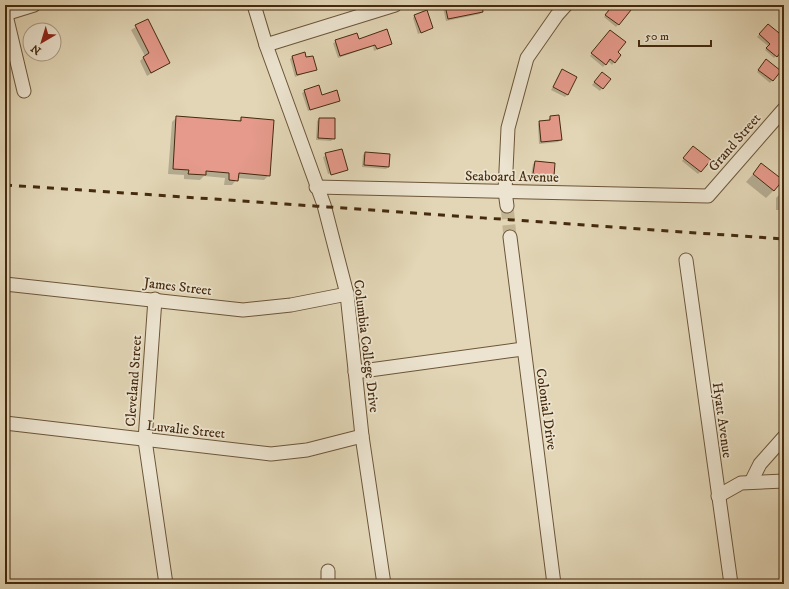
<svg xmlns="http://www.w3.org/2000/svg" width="789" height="589" viewBox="0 0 789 589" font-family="'IM FELL DW Pica',serif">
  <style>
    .shadow { fill: #0003 }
    .building { fill: #e59a8b; stroke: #452a0e }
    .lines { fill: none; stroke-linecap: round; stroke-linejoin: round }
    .minor-tunnel { stroke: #c3b494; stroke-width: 13; stroke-dasharray: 13 6; stroke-linecap: butt }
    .minor-casing { stroke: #6c5538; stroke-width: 15 }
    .minor { stroke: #ece4d0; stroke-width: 13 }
    .rail { stroke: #452a0e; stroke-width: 3; stroke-dasharray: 7 7; stroke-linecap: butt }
    .labels { text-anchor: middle; stroke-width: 3.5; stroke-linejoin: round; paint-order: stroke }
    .street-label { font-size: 14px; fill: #452a0e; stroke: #ece4d0 }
  </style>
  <rect width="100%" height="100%" fill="#e2d6b6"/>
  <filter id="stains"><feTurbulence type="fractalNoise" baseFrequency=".005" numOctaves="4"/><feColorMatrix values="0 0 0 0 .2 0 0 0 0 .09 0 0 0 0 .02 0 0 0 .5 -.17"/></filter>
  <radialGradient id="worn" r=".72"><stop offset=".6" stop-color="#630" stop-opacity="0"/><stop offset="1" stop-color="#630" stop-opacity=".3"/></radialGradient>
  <!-- shadow -->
  <g class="shadow">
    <polygon points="445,5 480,5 482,11 480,14 446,21 443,7"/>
    <polygon points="614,5 634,5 616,27 604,17"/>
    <polygon points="640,5 648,5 644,9"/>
    <polygon points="415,15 432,28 418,34 413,18"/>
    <polygon points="147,20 169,63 147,76 140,61 145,56 131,30"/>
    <polygon points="766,27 784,47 774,58 765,50 768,46 757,37"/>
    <polygon points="356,34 358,40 391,44 374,51 373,46 338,58 333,43"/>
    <polygon points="608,34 616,52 620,55 612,65 608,61 603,67 590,56"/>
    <polygon points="292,57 306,59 316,69 295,77 290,59"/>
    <polygon points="764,63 780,71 770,83 757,72"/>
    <polygon points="562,70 567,95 565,97 551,90"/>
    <polygon points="600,75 609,79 600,91 592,85"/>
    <polygon points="305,91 339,100 308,111 302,93"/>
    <polygon points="177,117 238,122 241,118 269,175 264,180 238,178 232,185 224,185 225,178 204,176 200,180 184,179 184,175 168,174 172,122"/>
    <polygon points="550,117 561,140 558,142 539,144 538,124 540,122 548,121"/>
    <polygon points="319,119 334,138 331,141 316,140 317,121"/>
    <polygon points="341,150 347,170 328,174 323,157"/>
    <polygon points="690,150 701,171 698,174 682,161"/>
    <polygon points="365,153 388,167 386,169 362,167 363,155"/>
    <polygon points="535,162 553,176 551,178 531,176 533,164"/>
    <polygon points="761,165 774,190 766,198 746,182"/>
    <polygon points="784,190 784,210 776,210 776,198"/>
  </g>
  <!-- building -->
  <g class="building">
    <polygon points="445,5 482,5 483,12 448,19"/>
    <polygon points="613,5 635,5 619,25 605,15"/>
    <polygon points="427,10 433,28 421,33 414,15"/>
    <polygon points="148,19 170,63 151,73 143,57 149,53 135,25"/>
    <polygon points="768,24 784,37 780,42 784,45 784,48 777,57 766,48 770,44 759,34"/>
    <polygon points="387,29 392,44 377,49 375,45 340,56 335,40 357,33 359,39"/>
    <polygon points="610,30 626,42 618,52 621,55 615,63 610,59 606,65 591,53"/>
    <polygon points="305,52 306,57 313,56 317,70 297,75 292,56"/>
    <polygon points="766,59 781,71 773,81 758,70"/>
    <polygon points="562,69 577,77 568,95 553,87"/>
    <polygon points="602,72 611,79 603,89 594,82"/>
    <polygon points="319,85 322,95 337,90 340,101 310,110 304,90"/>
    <polygon points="559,115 562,140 541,142 539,121 550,120 550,116"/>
    <polygon points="176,116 241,121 241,117 274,120 270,176 239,173 238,181 229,180 229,173 206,171 206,175 188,174 189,170 173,169"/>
    <polygon points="319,118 335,118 335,139 318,138"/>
    <polygon points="693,146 711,160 701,172 683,158"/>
    <polygon points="342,149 348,170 331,175 325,153"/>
    <polygon points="365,152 390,154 389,167 364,165"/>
    <polygon points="535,161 555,163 554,176 533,174"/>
    <polygon points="761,163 783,180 774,191 753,174"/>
  </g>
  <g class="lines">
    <!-- minor-tunnel -->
    <polyline class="minor-tunnel" points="507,206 510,237"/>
    <defs>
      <g id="minor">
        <polyline points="254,5 266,45 324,205 347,294 362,436 384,584"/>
        <polyline points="5,11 24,91"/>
        <polyline points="5,14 34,5"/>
        <polyline points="266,45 395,5"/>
        <polyline points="316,187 708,196 784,109"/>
        <polyline points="507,206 505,191 508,128 527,58 557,15 566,5"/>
        <polyline points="510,237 554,584"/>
        <polyline points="686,260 731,584"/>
        <polyline points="5,284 243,310 291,305 347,294"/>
        <polyline points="155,299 145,440 166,584"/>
        <polyline points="355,372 523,349"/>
        <polyline points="5,423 271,454 307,450 362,436"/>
        <polyline points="751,482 760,464 784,437"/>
        <polyline points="718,496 741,483 784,481"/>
        <polyline points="328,571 328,584"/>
      </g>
    </defs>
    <!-- minor casing -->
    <use href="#minor" class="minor-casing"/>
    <!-- minor -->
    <use href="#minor" class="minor"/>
    <!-- rail -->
    <path class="rail" d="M5,185c260,17 519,36 779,54"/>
  </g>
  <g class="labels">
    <!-- street labels -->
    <g class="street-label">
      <text transform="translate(734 142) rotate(-49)" y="5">Grand Street</text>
      <text transform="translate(512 176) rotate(1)" y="5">Seaboard Avenue</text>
      <text transform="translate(178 286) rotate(7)" y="5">James Street</text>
      <text transform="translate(367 346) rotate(83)" y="5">Columbia College Drive</text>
      <text transform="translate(133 381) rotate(-86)" y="5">Cleveland Street</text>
      <text transform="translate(547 409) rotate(82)" y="5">Colonial Drive</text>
      <text transform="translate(723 420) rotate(82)" y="5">Hyatt Avenue</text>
      <text transform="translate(186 429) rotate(6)" y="5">Luvalie Street</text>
    </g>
  </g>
  <!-- margin -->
  <rect width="789" height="589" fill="none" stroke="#e2d6b6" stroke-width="20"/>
  <rect x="6" y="6" width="777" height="577" fill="none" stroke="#452a0e" stroke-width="2"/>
  <rect x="10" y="10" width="769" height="569" fill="none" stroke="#452a0e"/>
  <!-- north arrow -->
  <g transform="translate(42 42) rotate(218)"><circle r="19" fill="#ece4d0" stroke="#a99a82"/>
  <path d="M0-3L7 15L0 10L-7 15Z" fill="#8f2418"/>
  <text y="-6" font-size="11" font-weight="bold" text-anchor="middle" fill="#452a0e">N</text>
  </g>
  <!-- scale -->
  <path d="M639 40v6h72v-6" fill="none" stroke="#452a0e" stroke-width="2"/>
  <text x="645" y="40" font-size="12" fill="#452a0e" stroke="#ece4d0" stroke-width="3" paint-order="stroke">50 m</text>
  <rect width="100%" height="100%" filter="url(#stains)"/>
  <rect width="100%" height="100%" fill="url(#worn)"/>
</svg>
